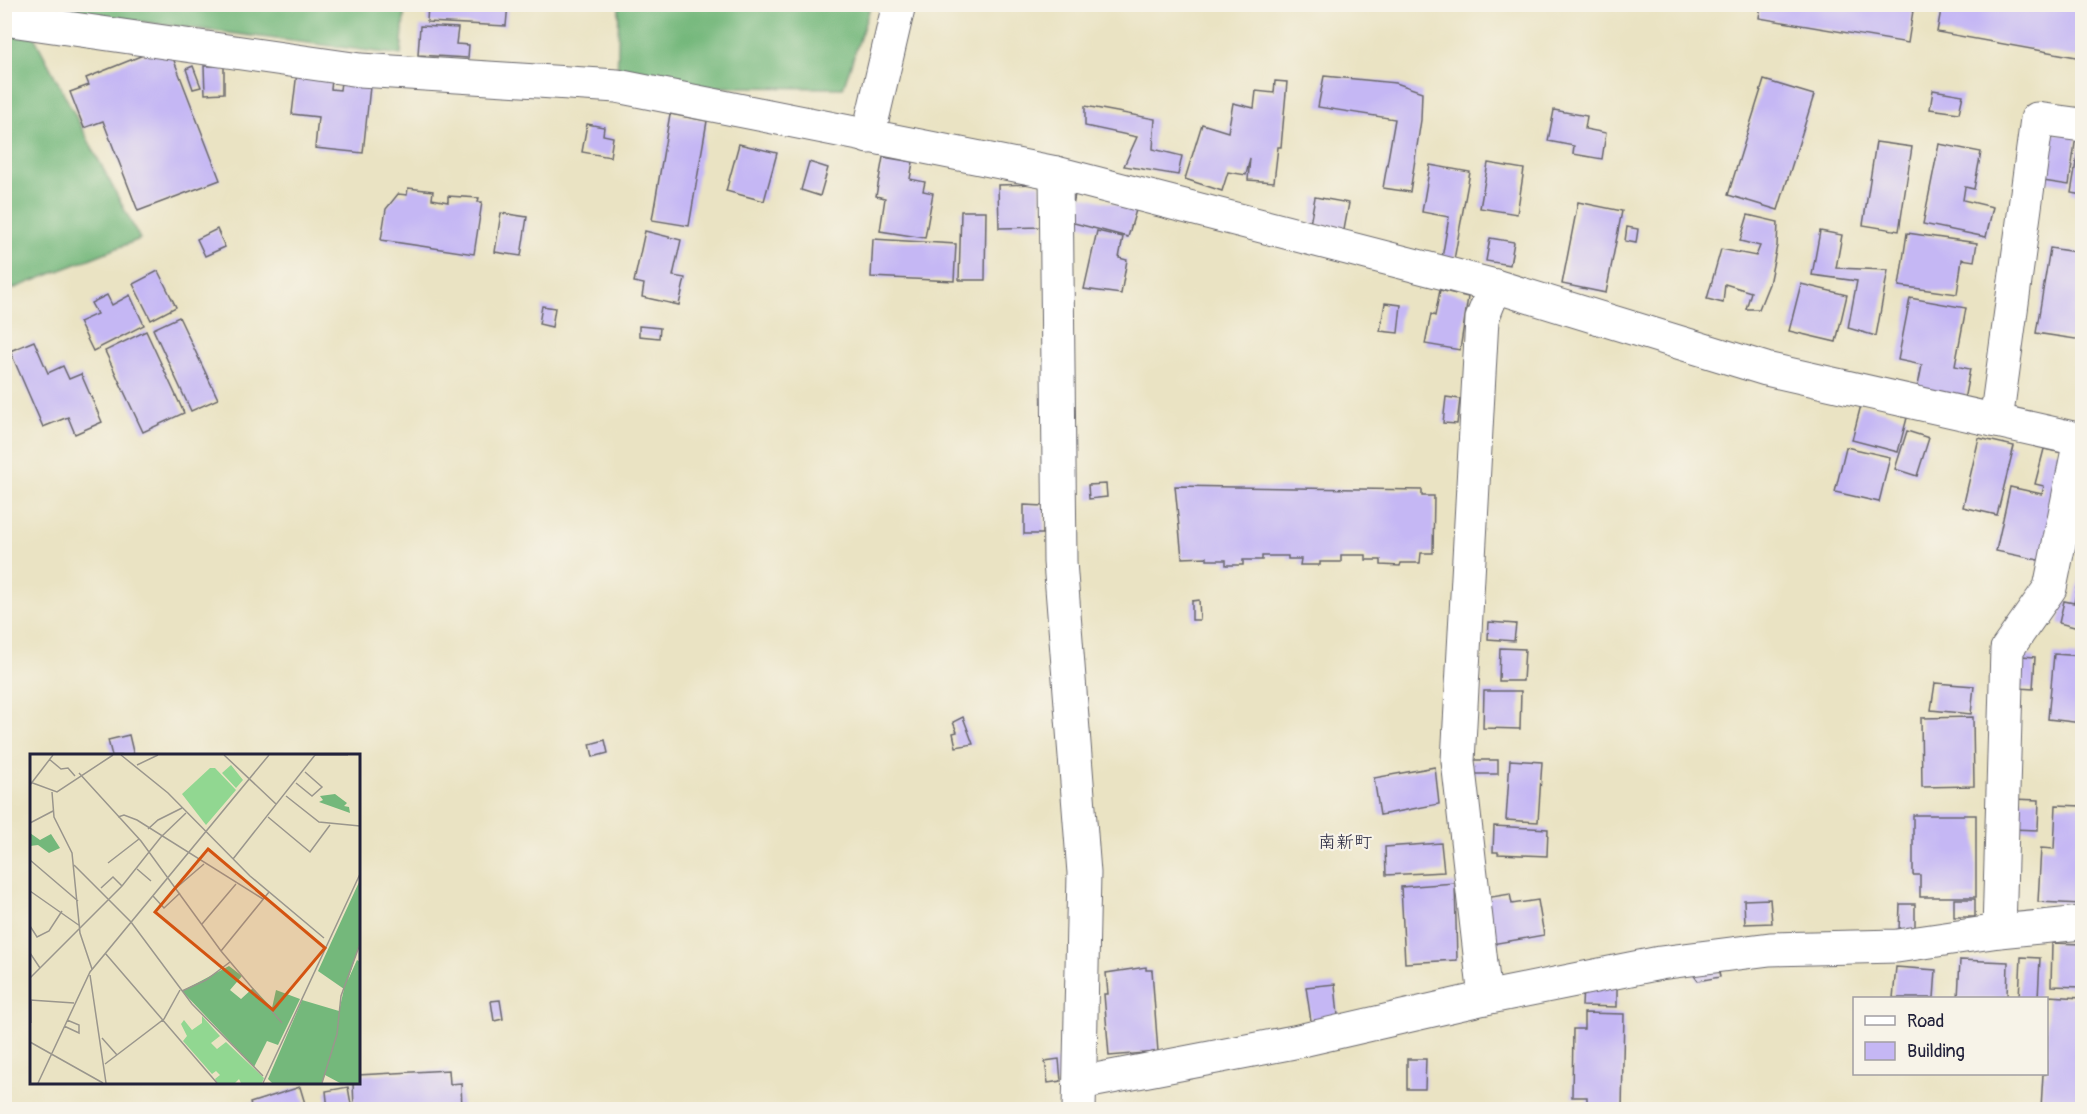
<svg xmlns="http://www.w3.org/2000/svg" width="2087" height="1114" viewBox="0 0 2087 1114" font-family="Pangolin,'Klee One',sans-serif">
  <style>
    .forest { fill: #74b87b; stroke: #4b6d5b; stroke-width: 1.5 }
    .building { fill: #c5b7f4 }
    .lines { fill: none; stroke-linecap: round; stroke-linejoin: round }
    .street-casing { stroke: #68666b; stroke-width: 35 }
    .street { stroke: #fff; stroke-width: 33 }
    .labels { text-anchor: middle; stroke-width: 4.5; stroke-linejoin: round; paint-order: stroke }
    .neighbourhood-label { font-size: 18px; fill: #22223b; stroke: #f7f3e8 }
    .inset-road { fill: none; stroke: #9a968d; stroke-width: 1.5 }
    .view { fill: #d45411; fill-opacity: 0.15; stroke: #d45411; stroke-width: 3 }
    .inset-edge { fill: none; stroke: #22223b; stroke-width: 3 }
  </style>
  <rect width="100%" height="100%" fill="#f7f3e8"/>
  <filter id="ink" filterUnits="userSpaceOnUse"><feTurbulence type="fractalNoise" baseFrequency=".0167" numOctaves="2"/><feDisplacementMap in="SourceGraphic" scale="12" xChannelSelector="R" yChannelSelector="G"/><feConvolveMatrix kernelMatrix="1 2 1 2 8 2 1 2 1" color-interpolation-filters="sRGB"/></filter>
  <filter id="wash" filterUnits="userSpaceOnUse"><feTurbulence type="fractalNoise" baseFrequency=".008" numOctaves="4" result="noise"/><feDisplacementMap in="SourceGraphic" scale="24" xChannelSelector="R" yChannelSelector="G"/><feGaussianBlur stdDeviation="1.35" result="paint"/><feColorMatrix in="noise" values="0 0 0 0 0 0 0 0 0 0 0 0 0 0 0 0 0 1.4 0 .05"/><feComposite in="paint" operator="in"/></filter>
  <g filter="url(#wash)">
    <rect width="100%" height="100%" fill="#eae3c3"/>
    <!-- forest -->
    <g class="forest">
      <polygon points="5,5 405,5 401,55 18,6 140,239 5,292"/>
      <polygon points="619,5 871,5 843,88 617,86"/>
    </g>
    <g id="blocks">
      <!-- building -->
      <g class="building">
        <polygon points="428,4 508,4 506,26 427,22"/>
        <polygon points="1761,4 1914,4 1908,43 1759,18"/>
        <polygon points="1942,4 2082,4 2082,58 1937,32"/>
        <polygon points="420,26 458,28 456,44 469,45 468,58 418,55"/>
        <polygon points="168,45 220,180 138,211 103,121 84,128 70,92 89,85 86,78"/>
        <polygon points="193,66 201,87 193,89 186,69"/>
        <polygon points="204,66 224,66 224,93 205,94"/>
        <polygon points="297,72 332,80 331,89 340,90 342,74 371,77 363,153 315,148 318,117 292,114"/>
        <polygon points="1324,76 1396,83 1422,92 1421,120 1410,192 1383,188 1395,119 1318,107"/>
        <polygon points="1764,80 1814,95 1778,210 1728,195"/>
        <polygon points="1275,81 1287,82 1281,147 1278,147 1274,182 1248,180 1250,158 1246,175 1228,172 1222,191 1185,179 1202,124 1228,132 1233,103 1254,108 1256,91 1274,93"/>
        <polygon points="1933,90 1963,95 1959,113 1930,109"/>
        <polygon points="1085,106 1155,119 1153,149 1182,156 1178,175 1124,166 1137,137 1085,126"/>
        <polygon points="1554,110 1587,116 1585,129 1606,133 1602,159 1573,154 1574,146 1548,141"/>
        <polygon points="670,114 707,121 689,226 652,220"/>
        <polygon points="587,124 604,127 603,135 613,137 610,157 582,152"/>
        <polygon points="2043,132 2076,136 2069,185 2037,180"/>
        <polygon points="2080,138 2082,138 2082,195 2071,193"/>
        <polygon points="1876,142 1912,147 1899,231 1863,225"/>
        <polygon points="739,144 777,153 764,201 726,191"/>
        <polygon points="1939,144 1981,152 1974,189 1965,187 1963,200 1993,207 1986,237 1923,224"/>
        <polygon points="883,157 913,162 910,179 925,182 923,191 933,193 925,238 880,231 885,198 876,196"/>
        <polygon points="809,162 828,168 820,196 801,190"/>
        <polygon points="1488,163 1524,169 1517,214 1480,208"/>
        <polygon points="1430,165 1470,172 1454,260 1442,258 1449,217 1422,212"/>
        <polygon points="1040,184 1042,227 999,228 998,185"/>
        <polygon points="408,188 433,191 432,199 448,202 448,196 479,198 478,202 482,202 474,254 381,240 386,209 398,194 407,195"/>
        <polygon points="1075,194 1136,210 1128,237 1070,222"/>
        <polygon points="1315,197 1349,203 1344,230 1310,224"/>
        <polygon points="1578,202 1622,211 1606,293 1562,284"/>
        <polygon points="961,211 986,211 985,280 959,280"/>
        <polygon points="501,213 527,217 521,256 495,252"/>
        <polygon points="1748,215 1778,222 1777,246 1769,284 1759,309 1746,309 1751,292 1725,284 1723,303 1707,299 1721,249 1756,256 1760,246 1740,241"/>
        <polygon points="1627,227 1638,229 1636,243 1625,241"/>
        <polygon points="217,229 225,247 205,256 197,239"/>
        <polygon points="645,231 681,240 673,276 685,278 679,305 642,297 644,284 634,282"/>
        <polygon points="1097,231 1123,237 1119,258 1127,260 1121,294 1084,289"/>
        <polygon points="1820,231 1842,235 1836,268 1888,270 1876,336 1848,328 1857,281 1812,275"/>
        <polygon points="1907,233 1977,243 1974,261 1962,259 1957,294 1899,286"/>
        <polygon points="1490,238 1514,242 1510,265 1486,261"/>
        <polygon points="873,239 956,244 954,281 871,277"/>
        <polygon points="2050,248 2082,253 2082,340 2036,333"/>
        <polygon points="158,271 176,307 151,320 133,284"/>
        <polygon points="1801,284 1847,295 1836,342 1789,331"/>
        <polygon points="1440,290 1468,297 1460,350 1425,344 1431,314 1435,316"/>
        <polygon points="107,295 112,305 130,295 144,325 93,351 79,322 97,314 91,303"/>
        <polygon points="1910,298 1966,308 1955,366 1970,369 1964,400 1917,391 1922,365 1898,360"/>
        <polygon points="1385,303 1401,305 1398,333 1380,331"/>
        <polygon points="542,306 555,308 552,327 539,324"/>
        <polygon points="179,317 218,399 191,411 153,329"/>
        <polygon points="639,326 660,328 659,338 639,336"/>
        <polygon points="146,331 184,413 143,432 105,351"/>
        <polygon points="34,341 48,373 63,366 69,379 81,374 102,422 75,434 68,417 43,427 10,351"/>
        <polygon points="1446,397 1460,399 1457,424 1443,423"/>
        <polygon points="1861,405 1907,418 1898,452 1852,440"/>
        <polygon points="1907,431 1929,438 1917,476 1895,469"/>
        <polygon points="1979,438 2014,446 1997,515 1963,507"/>
        <polygon points="1846,447 1890,457 1879,502 1835,492"/>
        <polygon points="2044,449 2067,454 2043,561 1996,551 2010,487 2042,494 2044,486 2035,484"/>
        <polygon points="1106,484 1107,497 1089,499 1088,485"/>
        <polygon points="1175,486 1422,490 1422,496 1434,496 1433,553 1421,553 1420,563 1401,563 1400,566 1381,565 1381,560 1366,560 1366,555 1341,555 1341,562 1320,562 1320,565 1300,565 1301,559 1288,559 1288,556 1262,556 1262,560 1243,560 1243,565 1226,565 1226,560 1207,560 1207,557 1182,558"/>
        <polygon points="1024,505 1044,506 1044,534 1024,534"/>
        <polygon points="2080,577 2082,578 2082,629 2059,623 2064,601 2074,603"/>
        <polygon points="1199,600 1200,620 1192,620 1192,601"/>
        <polygon points="1489,622 1516,624 1514,641 1488,639"/>
        <polygon points="1500,648 1525,649 1523,681 1499,681"/>
        <polygon points="2054,654 2082,656 2082,723 2048,719"/>
        <polygon points="2021,656 2035,657 2033,689 2019,688"/>
        <polygon points="1935,683 1974,686 1971,714 1931,710"/>
        <polygon points="1484,691 1521,691 1520,729 1483,728"/>
        <polygon points="963,717 973,744 956,747 953,733 957,732 953,722"/>
        <polygon points="1973,717 1974,786 1922,787 1921,718"/>
        <polygon points="129,735 134,756 112,756 108,740"/>
        <polygon points="605,740 608,753 593,757 590,744"/>
        <rect x="1471" y="760" width="27" height="14"/>
        <polygon points="1510,760 1542,762 1538,822 1506,820"/>
        <polygon points="1435,767 1439,804 1380,815 1374,778"/>
        <polygon points="2011,799 2039,800 2038,830 2011,829"/>
        <polygon points="2056,805 2082,806 2082,904 2038,902 2041,848 2054,849"/>
        <polygon points="1913,815 1976,815 1976,897 1920,897 1920,875 1913,875"/>
        <polygon points="1494,826 1548,829 1547,856 1498,854 1498,852 1493,852"/>
        <polygon points="1441,843 1444,872 1386,875 1385,847"/>
        <polygon points="1455,883 1457,960 1405,963 1401,887"/>
        <polygon points="1510,894 1512,904 1538,900 1544,935 1492,944 1485,898"/>
        <polygon points="1770,899 1772,923 1745,924 1744,900"/>
        <rect x="1954" y="899" width="21" height="18"/>
        <polygon points="1900,904 1915,904 1915,931 1899,931"/>
        <polygon points="2052,943 2082,944 2082,987 2051,986"/>
        <polygon points="2021,957 2040,958 2038,998 2019,998"/>
        <polygon points="1716,958 1720,977 1698,981 1692,973"/>
        <polygon points="1960,960 2008,962 2007,998 1958,998"/>
        <polygon points="1146,967 1146,970 1152,970 1158,1052 1109,1056 1104,994 1108,994 1106,973"/>
        <polygon points="1896,967 1936,970 1934,998 1893,998"/>
        <polygon points="1335,984 1338,1016 1311,1021 1306,987"/>
        <polygon points="1583,986 1617,987 1617,1007 1582,1006"/>
        <polygon points="2048,996 2082,998 2082,1110 2041,1108 2043,1074 2046,1074"/>
        <polygon points="500,1000 503,1019 494,1021 491,1001"/>
        <polygon points="1584,1013 1624,1014 1622,1109 1587,1109 1587,1097 1572,1097 1573,1029 1584,1029"/>
        <polygon points="1059,1059 1061,1081 1048,1083 1045,1061"/>
        <polygon points="1407,1059 1426,1059 1425,1089 1407,1089"/>
        <polygon points="449,1070 450,1084 461,1083 462,1110 354,1110 353,1082 358,1082 358,1075"/>
        <polygon points="300,1087 306,1107 299,1110 252,1110 250,1103"/>
        <polygon points="348,1087 352,1110 328,1110 326,1091"/>
      </g>
    </g>
  </g>
  <g filter="url(#ink)">
    <use href="#blocks" fill-opacity="0" stroke="#68666b" stroke-width="1.5"/>
    <g class="lines">
      <defs>
        <g id="street">
          <polyline points="4,19 360,70 617,86 1056,173 1495,286 1766,369 2082,440"/>
          <polyline points="868,137 899,4"/>
          <polyline points="1056,173 1060,562 1084,873 1079,1110"/>
          <polyline points="1996,421 2037,119 2082,125"/>
          <polyline points="1999,931 2007,649 2050,588 2080,440"/>
          <polyline points="1485,998 1458,761 1482,319 1495,286"/>
          <polyline points="1080,1083 1294,1042 1485,998 1660,963 1770,949 1897,946 1999,931 2082,923"/>
        </g>
      </defs>
      <!-- street casing -->
      <use href="#street" class="street-casing"/>
      <!-- street -->
      <use href="#street" class="street"/>
    </g>
  </g>
  <g class="labels">
    <!-- neighbourhood labels -->
    <g class="neighbourhood-label">
      <text x="1345" y="848">南新町</text>
    </g>
  </g>
  <!-- overview -->
  <g transform="translate(30 754)">
    <rect width="330" height="330" fill="#eae3c3"/>
    <path d="M201,11l12,15 -7,8 -14,-15zM180,14h5l21,22 -30,35 -24,-31zM172,262l18,20 -9,7 6,6 9,-7 38,36 -2,5h-21l-2,-4 -4,4h-18l-2,-4 5,-4 -4,-4 -4,3 -29,-33 4,-5 -6,-12 3,-4 8,10 10,-7z" fill="#91d791"/>
    <path d="M305,40l12,9 -3,3 5,1 1,6 -31,-11 4,-2 -3,-4zM0,79l10,7 11,-6 9,14 -11,5 -11,-8 -8,1zM330,126v63l-12,37 9,-20 3,2v121h-20l-15,-8 -3,8h-50l-4,-4 34,-79 37,11 5,-22 -26,-18zM199,212l13,10 -12,14 11,9 12,-11 19,20 4,-18 24,9 -22,46 -11,-4 -13,26 -72,-76z" fill="#74b87b"/>
    <path class="inset-road" d="M91,1l47,38 82,83 74,62M194,1l52,49M285,1h33M19,5l12,10 7,-1 7,8M107,11l21,-10M49,19l62,68 80,110 61,72M0,28l27,10 56,-37M266,29l16,13 10,-9 -17,-15M0,31l23,-30M22,38l2,25 18,36 8,80 12,36M256,42l33,26 41,4M88,63l6,-2 13,5 126,79M238,63l42,35 20,-27M0,69l23,-12M118,75l10,-9 24,-12M203,105l82,-104M0,106l48,41M78,109l31,-24M44,111l57,57 61,82 71,72M107,115l14,12M71,134l12,-11 9,9M146,134l28,-24M0,137l50,35M123,142l11,12 16,-15M172,170l34,-40M0,172l7,11 12,-6 13,-20M191,197l48,-59M0,199l10,15M75,199l112,130M60,221l16,108M0,224l92,-92 39,-49 25,-24M152,237l24,-11 24,-18M0,246l44,3M1,246v23M34,272l15,7v-8l-12,-5M72,284l15,17M0,288l73,41M75,310l59,-45 16,-29M8,329l52,-111 179,-217M233,329l97,-209M292,329l15,-49 4,-38 19,-52"/>
    <path class="view" d="M178,95l117,99 -52,62 -118,-98z"/>
    <rect width="330" height="330" class="inset-edge"/>
  </g>
  <!-- margin -->
  <rect width="2087" height="1114" fill="none" stroke="#f7f3e8" stroke-width="24"/>
  <!-- legend -->
  <rect x="1853" y="997" width="195" height="78" fill="#f7f3e8" stroke="#a29fa3" stroke-width="1.5"/>
  <rect x="1865" y="1016" width="30" height="9" fill="#ffffff" stroke="#a29fa3" stroke-width="1.5"/>
  <text x="1907" y="1027" font-size="18" fill="#22223b">Road</text>
  <rect x="1865" y="1042" width="30" height="18" fill="#c5b7f4" stroke="#a29fa3" stroke-width="1.5"/>
  <text x="1907" y="1057" font-size="18" fill="#22223b">Building</text>
</svg>
